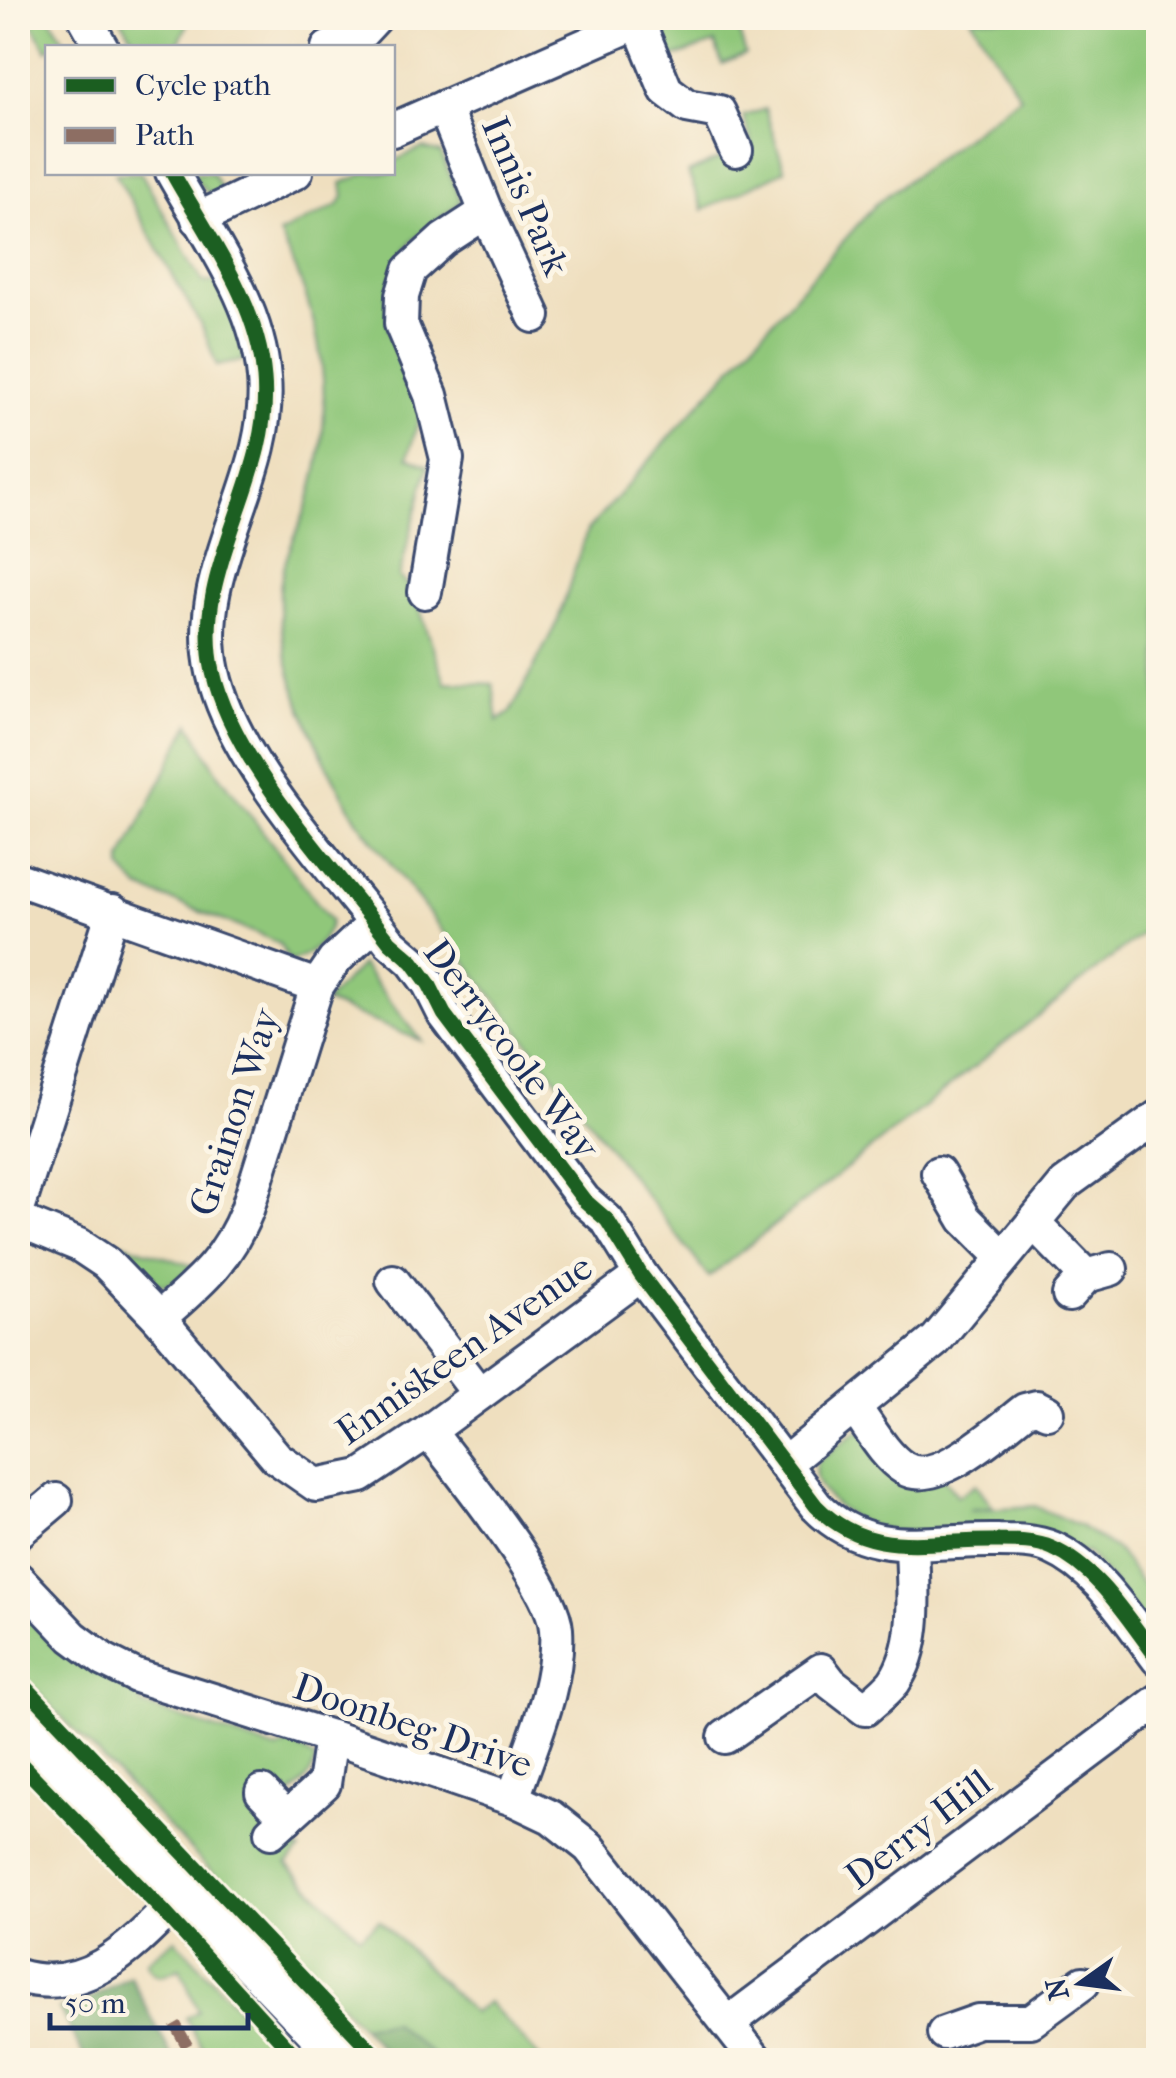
<svg xmlns="http://www.w3.org/2000/svg" width="1176" height="2078" viewBox="0 0 1176 2078" font-family="'IM FELL French Canon',serif">
  <style>
    .green { fill: #90c77a; stroke: #567b6c; stroke-width: 2.5 }
    .forest { fill: #74ac6a; stroke: #486e64; stroke-width: 2.5 }
    .lines { fill: none; stroke-linecap: round; stroke-linejoin: round }
    .minor-casing { stroke: #3b496d; stroke-width: 38 }
    .major-casing { stroke: #3b496d; stroke-width: 45 }
    .minor { stroke: #fff; stroke-width: 32 }
    .major { stroke: #fff; stroke-width: 40 }
    .quiet { stroke: #8d6e63; stroke-width: 12; stroke-dasharray: 25 12; stroke-linecap: butt }
    .cycleway-casing { stroke: #fcf5e5; stroke-width: 21 }
    .cycleway { stroke: #1b5e20; stroke-width: 15 }
    .labels { text-anchor: middle; stroke-width: 10; stroke-linejoin: round; paint-order: stroke }
    .street-label { font-size: 38px; fill: #1b2f5e; stroke: #fcf5e5 }
  </style>
  <rect width="100%" height="100%" fill="#fcf5e5"/>
  <filter id="ink" filterUnits="userSpaceOnUse"><feTurbulence type="fractalNoise" baseFrequency=".01" numOctaves="2"/><feDisplacementMap in="SourceGraphic" scale="20" xChannelSelector="R" yChannelSelector="G"/><feConvolveMatrix kernelMatrix="1 2 1 2 8 2 1 2 1" color-interpolation-filters="sRGB"/></filter>
  <filter id="wash" filterUnits="userSpaceOnUse"><feTurbulence type="fractalNoise" baseFrequency=".0048" numOctaves="4" result="noise"/><feDisplacementMap in="SourceGraphic" scale="40" xChannelSelector="R" yChannelSelector="G"/><feGaussianBlur stdDeviation="2.25" result="paint"/><feColorMatrix in="noise" values="0 0 0 0 0 0 0 0 0 0 0 0 0 0 0 0 0 1.4 0 .05"/><feComposite in="paint" operator="in"/></filter>
  <g filter="url(#wash)">
    <rect width="100%" height="100%" fill="#efdfbf"/>
    <!-- green -->
    <g class="green">
      <polygon points="29,18 51,18 65,42 73,41 76,47 48,48 47,50"/>
      <polygon points="120,18 191,18 176,48 139,47"/>
      <polygon points="680,18 734,18 746,54 722,64 715,43 669,59 663,39"/>
      <path d="M971,18h187v903l-449,356 -352,-457c-39,-67 -80,-148 -77,-228 1,-34 23,-69 32,-101 25,-91 10,-176 -33,-257l59,-29 6,-8 -2,-14 24,-10 26,-1 1,-11 30,-13 18,5 20,49c-17,14 -41,29 -54,46 -44,61 -7,113 19,170h-7l-11,39 20,9 -29,111 15,15 31,90 48,2 5,37 13,-9 47,-92 29,-89 290,-328 143,-107z"/>
      <polygon points="765,109 785,170 703,210 688,173 752,144 743,116"/>
      <polygon points="115,173 141,173 203,282 217,282 231,307 245,360 217,366 203,329"/>
      <polygon points="189,173 212,173 226,196 207,192"/>
      <path d="M190,723l26,47 115,151c-4,18 -22,37 -41,40l-11,-17 -14,-7 -126,-49 -17,-19v-10z"/>
      <polygon points="361,965 422,1041 325,1002"/>
      <path d="M110,1239l83,27c-12,12 -25,24 -43,17l-43,-40z"/>
      <path d="M858,1430l84,47 16,19 18,-12 17,23 -24,3 66,-4 45,20 38,25 40,55v21h-10l-60,-74c-52,-6 -103,-12 -154,-18 -24,-3 -55,-3 -76,-15 -19,-10 -50,-34 -41,-58z"/>
      <path d="M18,1605l44,44 73,43 8,13 134,45 15,-7 23,16c-2,25 -33,41 -51,57l2,27h22l12,7 -13,14 73,72 19,-16 94,93 15,-11 54,58h-103l-47,-38 -31,4 -343,-354z"/>
      <polygon points="175,1939 287,2060 209,2060 186,2018 198,2011 180,1968 161,1976 153,1973 146,1962"/>
    </g>
    <!-- forest -->
    <g class="forest">
      <polygon points="130,1976 174,2060 86,2060 59,2009 92,1998"/>
      <polygon points="392,2022 439,2060 392,2060 361,2026"/>
    </g>
  </g>
  <g filter="url(#ink)">
    <g class="lines">
      <defs>
        <g id="minor">
          <polyline points="85,18 102,48"/>
          <polyline points="639,24 666,90 687,106 719,112 736,150"/>
          <polyline points="328,48 361,33 375,18"/>
          <polyline points="444,107 486,212 534,316"/>
          <polyline points="392,130 647,18"/>
          <path d="M172,172c36,65 86,130 92,206 9,102 -74,191 -51,294 20,91 120,195 177,270l23,20 16,22 15,30 140,186 23,20 34,55 175,231c54,55 115,33 183,35 18,0 37,0 53,7 46,20 77,73 106,111"/>
          <polyline points="198,219 296,172"/>
          <polyline points="425,592 447,459 431,395 401,324 402,296 410,270 443,240 486,212"/>
          <polyline points="18,879 317,986"/>
          <polyline points="938,1173 965,1219 1003,1257"/>
          <polyline points="18,1209 113,911"/>
          <polyline points="18,1220 79,1245 106,1263 159,1318 277,1458 316,1485 361,1476 429,1431 641,1275"/>
          <polyline points="1035,1224 1086,1276"/>
          <polyline points="393,1281 479,1394"/>
          <polyline points="1069,1295 1086,1276 1111,1269"/>
          <path d="M159,1318c41,-36 67,-56 88,-108l70,-224 17,-25 41,-38"/>
          <path d="M854,1407c14,18 30,49 50,61 32,21 96,-39 121,-58l12,-3 10,5"/>
          <path d="M429,1431c30,41 124,154 127,198 4,57 -26,117 -43,170"/>
          <polyline points="784,1464 936,1340 1065,1184 1158,1117"/>
          <polyline points="18,1532 56,1500"/>
          <polyline points="18,1579 73,1637 104,1660 136,1676 331,1737 513,1799 551,1817 589,1847 756,2060"/>
          <path d="M725,1737l96,-67 10,13 34,26c9,-8 21,-17 29,-27 26,-39 19,-93 18,-138"/>
          <polyline points="262,1792 287,1818"/>
          <polyline points="271,1832 324,1784 331,1737"/>
          <path d="M18,1976c73,22 120,-37 168,-84"/>
          <polyline points="728,2023 1158,1701"/>
          <polyline points="944,2033 978,2021 1031,2021 1083,1983"/>
        </g>
        <polyline id="major" points="18,1719 345,2060"/>
      </defs>
      <!-- minor casing -->
      <use href="#minor" class="minor-casing"/>
      <!-- major casing -->
      <use href="#major" class="major-casing"/>
      <!-- minor -->
      <use href="#minor" class="minor"/>
      <!-- major -->
      <use href="#major" class="major"/>
      <!-- quiet -->
      <polyline class="quiet" points="175,2024 195,2060"/>
      <defs>
        <g id="cycleway">
          <path d="M172,172c36,65 86,130 92,206 9,102 -74,191 -51,294 20,91 120,195 177,270l23,20 16,22 15,30 140,186 23,20 34,55 175,231c54,55 115,33 183,35 18,0 37,0 53,7 46,20 77,73 106,111"/>
          <polyline points="18,1679 380,2060"/>
          <polyline points="18,1761 165,1913 299,2060"/>
        </g>
      </defs>
      <!-- cycleway casing -->
      <use href="#cycleway" class="cycleway-casing"/>
      <!-- cycleway -->
      <use href="#cycleway" class="cycleway"/>
    </g>
  </g>
  <g class="labels">
    <!-- street labels -->
    <g class="street-label">
      <text transform="translate(526 196) rotate(67)" y="13">Innis Park</text>
      <text transform="translate(512 1049) rotate(53)" y="13">Derrycoole Way</text>
      <text transform="translate(234 1112) rotate(-72)" y="13">Grainon Way</text>
      <text transform="translate(464 1349) rotate(-35)" y="13">Enniskeen Avenue</text>
      <text transform="translate(413 1725) rotate(19)" y="13">Doonbeg Drive</text>
      <text transform="translate(918 1829) rotate(-37)" y="13">Derry Hill</text>
    </g>
  </g>
  <!-- margin -->
  <rect width="1176" height="2078" fill="none" stroke="#fcf5e5" stroke-width="60"/>
  <!-- legend -->
  <rect x="45" y="45" width="350" height="130" fill="#fcf5e5" stroke="#a2a6af" stroke-width="2.5"/>
  <rect x="65" y="78" width="50" height="15" fill="#1b5e20" stroke="#a2a6af" stroke-width="2.5"/>
  <text x="135" y="95" font-size="30" fill="#1b2f5e">Cycle path</text>
  <rect x="65" y="128" width="50" height="15" fill="#8d6e63" stroke="#a2a6af" stroke-width="2.5"/>
  <text x="135" y="145" font-size="30" fill="#1b2f5e">Path</text>
  <!-- north arrow -->
  <g transform="translate(1081 1983) rotate(256)" stroke="#fcf5e5" stroke-width="8" paint-order="stroke">
  <path d="M0-8L18 38L0 25L-18 38Z" fill="#1b2f5e"/>
  <text y="-15" font-size="28" font-weight="bold" text-anchor="middle" fill="#1b2f5e">N</text>
  </g>
  <!-- scale -->
  <path d="M50 2013v15h198v-15" fill="none" stroke="#1b2f5e" stroke-width="5"/>
  <text x="65" y="2013" font-size="30" fill="#1b2f5e" stroke="#fcf5e5" stroke-width="8" paint-order="stroke">50 m</text>
</svg>
